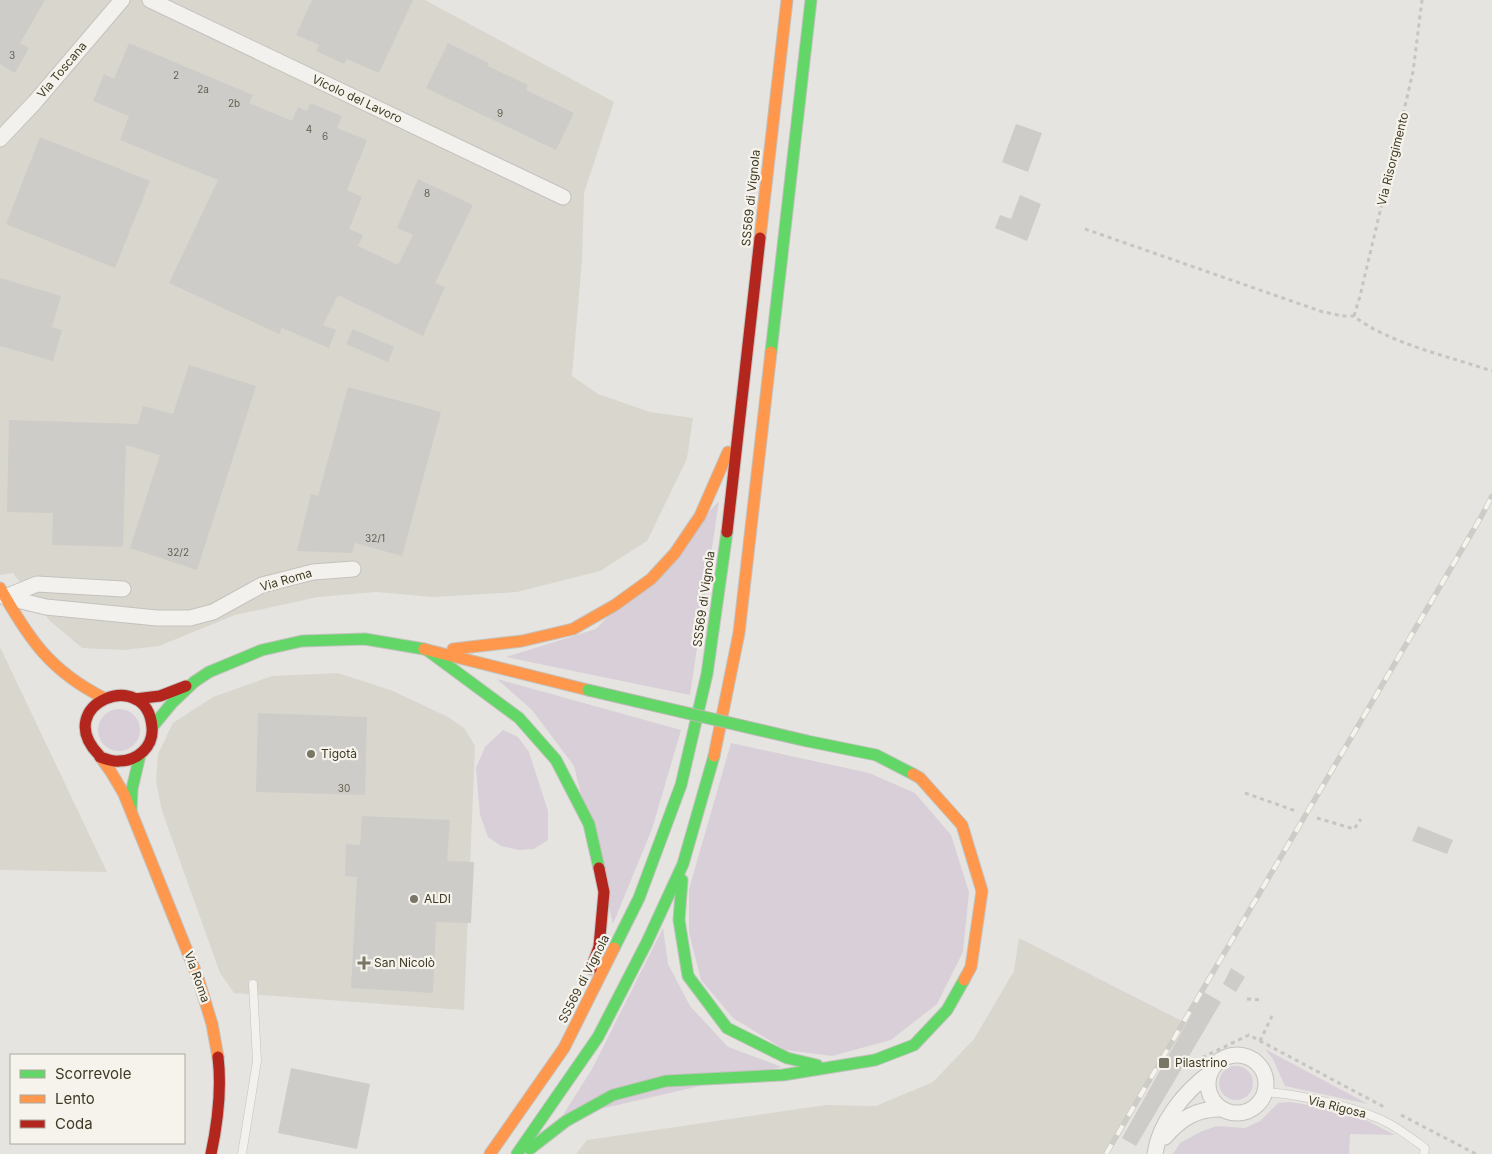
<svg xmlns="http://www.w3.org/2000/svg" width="1492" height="1154" viewBox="0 0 1492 1154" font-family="Inter,sans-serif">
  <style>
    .built { fill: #d9d6cd }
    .green { fill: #d9cfd8 }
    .building { fill: #cdccc8 }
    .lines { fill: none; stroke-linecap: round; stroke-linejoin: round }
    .lane-casing { stroke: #c3c2be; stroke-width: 9 }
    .street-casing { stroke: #c3c2be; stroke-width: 17 }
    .fast-casing { stroke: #c3c2be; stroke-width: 13 }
    .slow-casing { stroke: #c3c2be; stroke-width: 13 }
    .jam-casing { stroke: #c3c2be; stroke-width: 13 }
    .path { stroke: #c7c5c0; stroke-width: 3; stroke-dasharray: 4 4; stroke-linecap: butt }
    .lane { stroke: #f2f1ee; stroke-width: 8 }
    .street { stroke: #f2f1ee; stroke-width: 15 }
    .fast { stroke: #63d668; stroke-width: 11 }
    .slow { stroke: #ff974d; stroke-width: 11 }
    .jam { stroke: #b3261e; stroke-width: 11 }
    .rail-casing { stroke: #cdccc7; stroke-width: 5.5 }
    .rail { stroke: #f5f3ec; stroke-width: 4; stroke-dasharray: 11; stroke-linecap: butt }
    .fast-bridge-casing { stroke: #bab8b2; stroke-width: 13; stroke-linecap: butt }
    .fast-bridge { stroke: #63d668; stroke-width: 11 }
    .poi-dot { fill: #797666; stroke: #f5f3ec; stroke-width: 2 }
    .labels { text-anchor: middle; stroke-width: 4.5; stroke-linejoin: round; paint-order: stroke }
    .number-label { font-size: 10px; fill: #635f4e }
    .street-label { font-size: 12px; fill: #3f3a25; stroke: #f5f3ec }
    .poi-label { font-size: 12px; fill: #3f3a25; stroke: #f5f3ec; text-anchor: start }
  </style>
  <rect width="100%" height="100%" fill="#e5e4e0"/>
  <!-- built -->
  <g class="built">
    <polygon points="0,0 425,0 614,102 584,193 582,260 572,376 598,394 650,412 693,418 687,459 647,541 600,571 517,592 433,597 376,592 318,597 235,615 159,646 124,650 82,648 49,620 13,573 0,575"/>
    <polygon points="0,647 107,872 0,870"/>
    <polygon points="338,673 393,691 448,717 464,728 475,746 464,1010 234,993 220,973 162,811 156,781 158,754 173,723 213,697 272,676"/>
    <polygon points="1019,938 1182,1021 1108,1154 576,1154 587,1140 826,1105 876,1106 933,1082 974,1039 1014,971"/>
  </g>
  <!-- green -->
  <g class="green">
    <polygon points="719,501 690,695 506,657 596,629"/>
    <polygon points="497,679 681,730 652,829 613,924 574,766 532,710"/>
    <circle cx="119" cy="730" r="21"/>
    <polygon points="503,730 518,737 529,752 548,811 548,840 534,849 519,850 501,846 488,837 480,815 476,768 485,747"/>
    <polygon points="731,743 869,773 915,793 951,835 969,892 963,952 937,1004 891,1040 832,1056 785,1050 733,1018 701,980 689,933 689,889"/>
    <polygon points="663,928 668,964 690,1006 728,1047 782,1067 561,1118 592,1069"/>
    <polygon points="1265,1049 1368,1104 1285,1086 1273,1059"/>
    <circle cx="1236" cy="1083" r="17"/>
    <polygon points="1290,1102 1333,1109 1366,1120 1395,1135 1350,1134 1349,1154 1173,1154 1180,1143 1200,1132 1217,1126 1245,1128 1260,1121 1278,1103"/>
  </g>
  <!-- building -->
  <g class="building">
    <polygon points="0,0 45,0 20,43 29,48 15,73 0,64"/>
    <polygon points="312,0 413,0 379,73 347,59 344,64 316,51 319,45 296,35"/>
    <polygon points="129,43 253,95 249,103 292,121 298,107 307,111 310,103 342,116 337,128 367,140 347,190 362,197 349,229 363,235 358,246 398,265 413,235 397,228 418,179 473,205 435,283 445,287 423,336 338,295 323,325 336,330 329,348 282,328 279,334 169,283 218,180 120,140 129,116 93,101 104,74 114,79"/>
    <polygon points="448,43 489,63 488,66 528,85 526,90 574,113 556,150 426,88"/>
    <polygon points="1016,124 1042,133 1028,172 1002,162"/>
    <polygon points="40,137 150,181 115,268 6,224"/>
    <polygon points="1020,195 1041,204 1027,241 995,228 1000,215 1011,219"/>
    <polygon points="0,278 61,296 52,327 62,330 53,361 0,346"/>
    <polygon points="353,329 394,347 388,362 346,344"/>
    <polygon points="189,365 256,386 197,570 130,548 160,455 126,445 123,547 52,545 53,513 7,512 9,420 138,424 143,406 173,414"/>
    <polygon points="348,387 441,412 402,556 355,543 352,553 297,551 311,494 318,496"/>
    <polygon points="258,713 367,717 365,795 256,792"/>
    <polygon points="362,816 450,820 447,861 474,862 471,923 436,922 433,993 351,988 357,877 345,876 346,844 360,845"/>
    <polygon points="1418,826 1453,840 1447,854 1412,841"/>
    <polygon points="1231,968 1245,977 1236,992 1223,984"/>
    <polygon points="1204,992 1221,1002 1136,1146 1122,1138"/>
    <polygon points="291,1068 370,1084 357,1149 278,1133"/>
  </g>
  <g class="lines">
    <defs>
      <g id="lane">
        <path d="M1265,1092c32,2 81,13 110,25 18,7 35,20 50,31l-1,6"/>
        <polyline points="242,1154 257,1061 253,984"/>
      </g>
      <g id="street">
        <polyline points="150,0 563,197"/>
        <polyline points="0,139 35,102 122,0"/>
        <polyline points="5,597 46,607 157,618 190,618 213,612 262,585 313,572 353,569"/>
        <polyline points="5,597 37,584 123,589"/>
        <circle cx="1237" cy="1084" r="29"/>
        <path d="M1165,1137c15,-18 32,-29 57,-28"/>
        <path d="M1155,1154c4,-31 30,-63 55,-81"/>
      </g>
      <g id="fast">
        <polyline points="771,352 811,0"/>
        <polyline points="427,650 519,718 556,760 589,824 599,868"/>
        <polyline points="153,726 172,703 194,682 209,672 262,650 302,641 365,639 424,649"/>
        <polyline points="807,741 876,755 913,774"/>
        <polyline points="131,810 132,789 140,755"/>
        <polyline points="682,880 679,920 688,976 727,1028 787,1058 817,1065"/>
        <polyline points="614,948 639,898 681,785 707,674 727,532"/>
        <polyline points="530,1149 566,1121 613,1095 666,1081 783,1075 875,1060 914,1045 947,1010 964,980"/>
        <polyline points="517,1154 598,1037 647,942 683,864 714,756"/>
      </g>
      <g id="slow">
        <polyline points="760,238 787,0"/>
        <path d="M0,588c29,51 50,83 104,110"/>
        <polyline points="424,649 588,690"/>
        <polyline points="453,649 522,641 573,629 615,605 651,579 675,553 700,516 728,452"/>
        <polyline points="99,755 111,772 124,794 198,978 212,1024 218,1057"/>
        <polyline points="714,756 739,633 771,352"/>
        <polyline points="913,774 920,778 962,825 982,891 971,967 964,980"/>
        <polyline points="490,1154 564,1048 614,948"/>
      </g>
      <g id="jam">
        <polyline points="727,532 760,238"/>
        <polyline points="135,699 160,696 186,686"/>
        <path d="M99,755c-49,-51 48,-89 53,-28 2,20 -15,34 -33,34 -6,1 -13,-2 -19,-4"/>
        <polyline points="591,969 599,947 604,892 599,868"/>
        <path d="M211,1154c7,-33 11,-64 7,-97"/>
      </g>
    </defs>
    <!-- lane casing -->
    <use href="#lane" class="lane-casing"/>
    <!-- street casing -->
    <use href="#street" class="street-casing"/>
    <!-- fast casing -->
    <use href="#fast" class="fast-casing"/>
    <!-- slow casing -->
    <use href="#slow" class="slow-casing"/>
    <!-- jam casing -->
    <use href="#jam" class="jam-casing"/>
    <!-- path -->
    <g class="path">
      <path d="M1085,229l235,82 22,5h12c33,27 97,41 138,55"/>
      <polyline points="1354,316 1360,296 1413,72 1422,0"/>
      <polyline points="1245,793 1296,811"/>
      <polyline points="1317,818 1354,829 1361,819"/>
      <polyline points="1247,999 1261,1000"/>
      <polyline points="1260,1041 1272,1016"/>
      <polyline points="1195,1061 1249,1035 1384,1107"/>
      <polyline points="1401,1115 1476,1154"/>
    </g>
    <!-- lane -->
    <use href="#lane" class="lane"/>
    <!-- street -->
    <use href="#street" class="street"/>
    <!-- fast -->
    <use href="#fast" class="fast"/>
    <!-- slow -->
    <use href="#slow" class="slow"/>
    <!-- jam -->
    <use href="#jam" class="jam"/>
    <defs>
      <polyline id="rail" points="1106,1154 1481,517 1492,496"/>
    </defs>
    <!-- rail casing -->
    <use href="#rail" class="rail-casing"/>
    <!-- rail -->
    <use href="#rail" class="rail"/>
    <defs>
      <polyline id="fast-bridge" points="588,690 807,741"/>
    </defs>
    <!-- fast-bridge casing -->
    <use href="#fast-bridge" class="fast-bridge-casing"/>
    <!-- fast-bridge -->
    <use href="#fast-bridge" class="fast-bridge"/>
  </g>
  <!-- markers -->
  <g class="poi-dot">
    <circle cx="311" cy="754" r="5"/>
    <circle cx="414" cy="899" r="5"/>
    <path d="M361.5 955.5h5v5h5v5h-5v5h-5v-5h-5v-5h5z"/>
    <rect x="1158" y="1057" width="12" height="12" rx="2.5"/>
  </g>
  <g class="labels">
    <!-- number labels -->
    <g class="number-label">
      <text x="12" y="59">3</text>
      <text x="176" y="79">2</text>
      <text x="203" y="93">2a</text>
      <text x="234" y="107">2b</text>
      <text x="500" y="117">9</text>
      <text x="309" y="133">4</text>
      <text x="325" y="140">6</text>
      <text x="427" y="197">8</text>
      <text x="375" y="542">32/1</text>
      <text x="178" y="556">32/2</text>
      <text x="344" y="792">30</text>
    </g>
    <!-- street labels -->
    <g class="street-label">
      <text transform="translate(62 70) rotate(-50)" y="4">Via Toscana</text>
      <text transform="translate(357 99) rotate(25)" y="4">Vicolo del Lavoro</text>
      <text transform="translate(1393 159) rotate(-76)" y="4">Via Risorgimento</text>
      <text transform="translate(751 198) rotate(-84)" y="4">SS569 di Vignola</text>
      <text transform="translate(286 580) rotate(-16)" y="4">Via Roma</text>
      <text transform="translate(704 599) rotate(-82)" y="4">SS569 di Vignola</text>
      <text transform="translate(197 977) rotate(70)" y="4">Via Roma</text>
      <text transform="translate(584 979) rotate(-63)" y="4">SS569 di Vignola</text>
      <text transform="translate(1337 1107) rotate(14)" y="4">Via Rigosa</text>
    </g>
    <!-- poi labels -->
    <g class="poi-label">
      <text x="321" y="758">Tigotà</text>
      <text x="424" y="903">ALDI</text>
      <text x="374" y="967">San Nicolò</text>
      <text x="1175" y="1067">Pilastrino</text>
    </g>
  </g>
  <!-- legend -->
  <rect x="10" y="1054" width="175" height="90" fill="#f5f3ec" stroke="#aca99c"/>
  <rect x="20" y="1070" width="25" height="8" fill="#63d668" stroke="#aca99c"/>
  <text x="55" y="1079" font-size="15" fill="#3f3a25">Scorrevole</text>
  <rect x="20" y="1095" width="25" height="8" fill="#ff974d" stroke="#aca99c"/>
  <text x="55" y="1104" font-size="15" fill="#3f3a25">Lento</text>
  <rect x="20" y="1120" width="25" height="8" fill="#b3261e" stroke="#aca99c"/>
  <text x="55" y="1129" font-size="15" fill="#3f3a25">Coda</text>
</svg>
